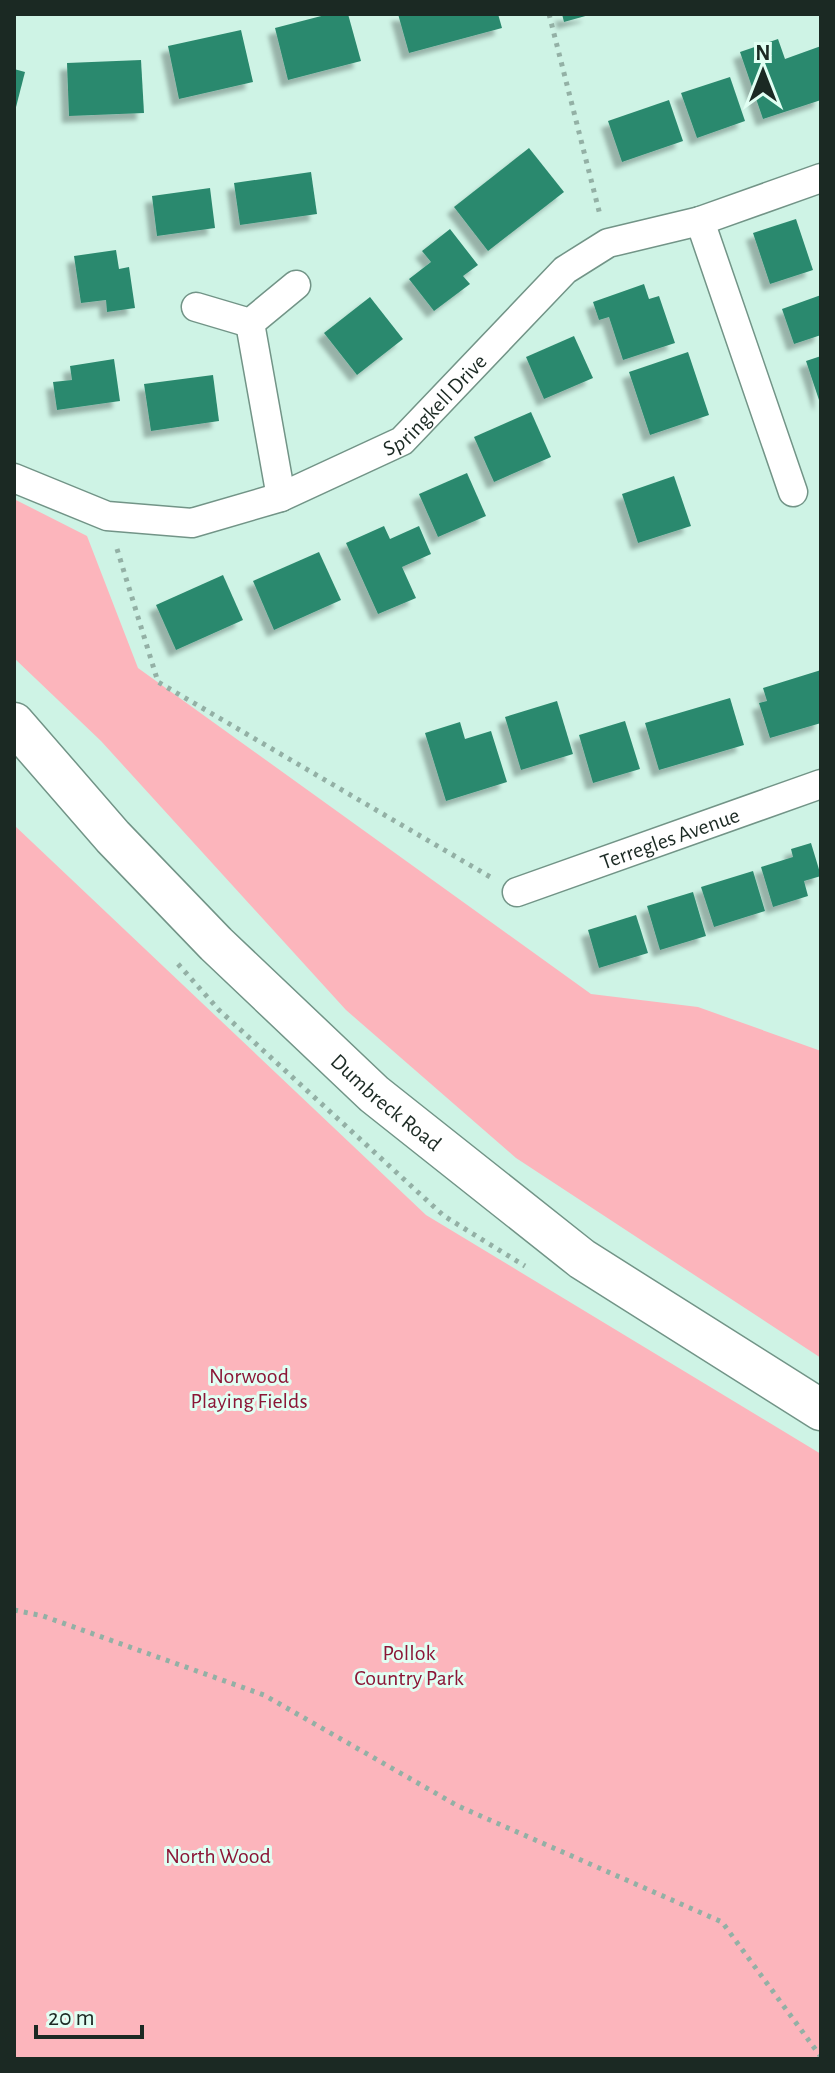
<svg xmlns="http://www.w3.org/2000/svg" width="835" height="2073" viewBox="0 0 835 2073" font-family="'Alegreya Sans',sans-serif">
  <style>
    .green { fill: #fcb5bc }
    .building { fill: #2c896e; filter: url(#shadow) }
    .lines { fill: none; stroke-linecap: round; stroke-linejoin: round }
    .minor-casing { stroke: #729487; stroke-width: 31 }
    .secondary-casing { stroke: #729487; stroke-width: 43 }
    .path { stroke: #93b0a5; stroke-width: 5; stroke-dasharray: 4 6; stroke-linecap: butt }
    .minor { stroke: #fff; stroke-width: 28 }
    .secondary { stroke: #fff; stroke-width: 40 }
    .labels { text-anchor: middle; stroke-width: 6; stroke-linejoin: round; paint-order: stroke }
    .street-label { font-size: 22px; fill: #1b2923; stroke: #e1fff3 }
    .park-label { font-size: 22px; fill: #8b1636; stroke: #e1fff3 }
  </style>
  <defs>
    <filter id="shadow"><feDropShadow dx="-7" dy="7" stdDeviation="2" flood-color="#0004"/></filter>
  </defs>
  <rect width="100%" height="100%" fill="#cef3e5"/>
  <!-- green -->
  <g class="green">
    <polygon points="14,499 87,536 138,668 591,994 698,1007 821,1051 821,1358 516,1158 346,1010 101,741 14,658"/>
    <polygon points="14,825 426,1215 821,1454 821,2059 14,2059"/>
  </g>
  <!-- building -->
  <g class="building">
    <polygon points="329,14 348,14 361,61 288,80 275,28"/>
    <polygon points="398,14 498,14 502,28 409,53"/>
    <polygon points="562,14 588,14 589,15 564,22"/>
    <polygon points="241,30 253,82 179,99 168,46"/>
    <polygon points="778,39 785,59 821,46 821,100 763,119 740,52"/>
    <polygon points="141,60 144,113 69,116 67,63"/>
    <polygon points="14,69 25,72 15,111 14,111"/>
    <polygon points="730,77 745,121 697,138 681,93"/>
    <polygon points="669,100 683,141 622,162 608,121"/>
    <polygon points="529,148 564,192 488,251 454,207"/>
    <polygon points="311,172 317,214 240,225 234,183"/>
    <polygon points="210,188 215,228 157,236 152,196"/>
    <polygon points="796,219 813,270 770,284 753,233"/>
    <polygon points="450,229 478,265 463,276 470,284 434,311 409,279 431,262 422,251"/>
    <polygon points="116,250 119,269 129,267 135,308 107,312 106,300 81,303 74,256"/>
    <polygon points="644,284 649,299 659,296 675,343 623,360 609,317 599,320 593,302"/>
    <polygon points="821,295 821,335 794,344 782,309"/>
    <polygon points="370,297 403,339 357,375 324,333"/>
    <polygon points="574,336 593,378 544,399 526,357"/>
    <polygon points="688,352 709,415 650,435 629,372"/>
    <polygon points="821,356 821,403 820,403 806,361"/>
    <polygon points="114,359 120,401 57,410 53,382 72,380 70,366"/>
    <polygon points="213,375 219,421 151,431 144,384"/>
    <polygon points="531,412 551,457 494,482 474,437"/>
    <polygon points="467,473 486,516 438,537 419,494"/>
    <polygon points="674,476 691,526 638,543 622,494"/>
    <polygon points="384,526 390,539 419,526 431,554 402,567 416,598 378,614 346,543"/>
    <polygon points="319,552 341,600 274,630 253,581"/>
    <polygon points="223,575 243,620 176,650 156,605"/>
    <polygon points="821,670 821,723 770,738 759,703 767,701 763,688"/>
    <polygon points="730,698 744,745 659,770 645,723"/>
    <polygon points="557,701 573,754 521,770 505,717"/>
    <polygon points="625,721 640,769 593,783 579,735"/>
    <polygon points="460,722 465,739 491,731 507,782 446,801 425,733"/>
    <polygon points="811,843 821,876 804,881 808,896 773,907 761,867 793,857 791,849"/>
    <polygon points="753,871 765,911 714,927 701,887"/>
    <polygon points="693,892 706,936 660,950 647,906"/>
    <polygon points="636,915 648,953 599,968 588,930"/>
  </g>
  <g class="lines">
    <defs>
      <g id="minor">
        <polyline points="700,221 793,492"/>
        <polyline points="196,307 250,323 296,285"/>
        <polyline points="250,323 281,497"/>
        <path id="s1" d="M14,478l93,38 85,7 89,-26 121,-56 163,-171 43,-27 92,-22 121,-43"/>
        <path id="s2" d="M517,892l304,-108"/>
      </g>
      <g id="secondary">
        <path id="s3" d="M14,723l99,114 103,107 158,150 208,165 239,151"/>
      </g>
    </defs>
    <!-- minor casing -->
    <use href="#minor" class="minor-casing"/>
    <!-- secondary casing -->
    <use href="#secondary" class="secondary-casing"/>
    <!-- path -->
    <g class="path">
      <polyline points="549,14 600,215"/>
      <polyline points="117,549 158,682 492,878"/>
      <polyline points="178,964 219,1010 444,1216 525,1266"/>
      <polyline points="14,1610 43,1616 264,1695 458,1806 722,1922 821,2057"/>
    </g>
    <!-- minor -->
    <use href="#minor" class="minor"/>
    <!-- secondary -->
    <use href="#secondary" class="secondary"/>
  </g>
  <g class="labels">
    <!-- street labels -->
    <g class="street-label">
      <text dy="8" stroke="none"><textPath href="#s1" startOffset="460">Springkell Drive</textPath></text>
      <text dy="8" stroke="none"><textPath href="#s2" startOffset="162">Terregles Avenue</textPath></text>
      <text dy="8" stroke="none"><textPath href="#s3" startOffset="532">Dumbreck Road</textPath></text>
    </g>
    <!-- park labels -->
    <g class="park-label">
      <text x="249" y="1383">Norwood<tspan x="249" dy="25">Playing Fields</tspan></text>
      <text x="409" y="1660">Pollok<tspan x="409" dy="25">Country Park</tspan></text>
      <text x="218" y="1863">North Wood</text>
    </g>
  </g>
  <!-- border -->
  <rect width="835" height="2073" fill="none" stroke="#1b2923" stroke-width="32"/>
  <!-- north arrow -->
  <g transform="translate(763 72)" stroke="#e1fff3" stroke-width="6" paint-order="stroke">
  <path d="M0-6L14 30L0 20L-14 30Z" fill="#1b2923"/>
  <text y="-12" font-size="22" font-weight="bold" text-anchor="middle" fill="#1b2923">N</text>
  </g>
  <!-- scale -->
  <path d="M36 2025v12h106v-12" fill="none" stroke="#1b2923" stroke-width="4"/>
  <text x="48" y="2025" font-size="24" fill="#1b2923" stroke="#e1fff3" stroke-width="6" paint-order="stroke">20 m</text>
</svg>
